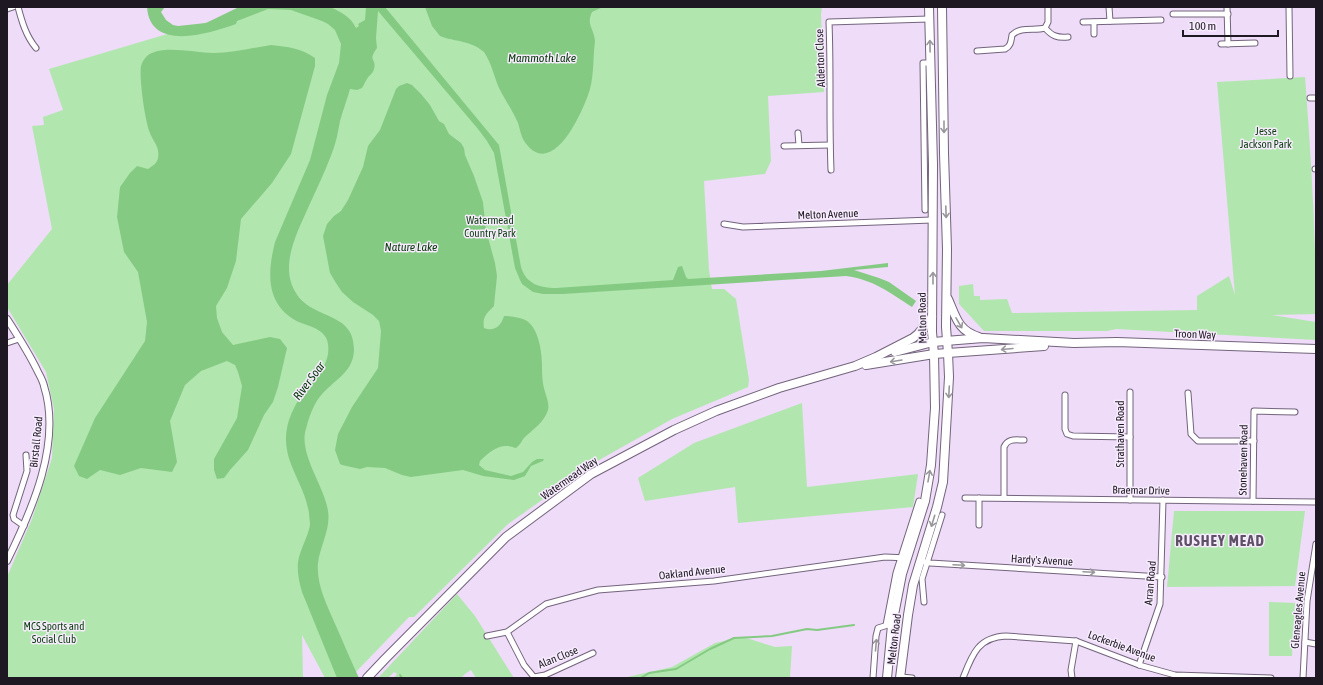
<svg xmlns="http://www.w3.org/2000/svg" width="1323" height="685" viewBox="0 0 1323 685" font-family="'Asap Condensed',sans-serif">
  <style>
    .green { fill: #b1e7ae }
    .water { fill: #85ca83 }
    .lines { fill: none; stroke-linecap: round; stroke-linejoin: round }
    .stream { stroke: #85ca83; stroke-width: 2 }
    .minor-casing { stroke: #73647c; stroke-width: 7 }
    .tertiary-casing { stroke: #73647c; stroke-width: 8 }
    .primary-casing { stroke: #73647c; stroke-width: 10 }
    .trunk-casing { stroke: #73647c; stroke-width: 10 }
    .minor { stroke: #fff; stroke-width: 5 }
    .tertiary { stroke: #fff; stroke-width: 6 }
    .primary { stroke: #fff; stroke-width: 8 }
    .trunk { stroke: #fff; stroke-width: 8 }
    .oneway { stroke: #9a979c }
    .labels { text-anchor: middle; stroke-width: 3; stroke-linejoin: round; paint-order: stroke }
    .street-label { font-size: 11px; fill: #1e1822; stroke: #f7ecfd }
    .park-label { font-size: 11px; fill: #0c3d0f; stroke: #f7ecfd }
    .water-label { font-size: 12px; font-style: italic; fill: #053808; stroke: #f7ecfd }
    .district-label { font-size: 15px; font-weight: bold; letter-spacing: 1px; fill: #5f5067; stroke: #f7ecfd }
  </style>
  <rect width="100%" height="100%" fill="#eedcf8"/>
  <!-- green -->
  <g class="green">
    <polygon points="251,7 822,7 821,14 824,92 768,96 771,161 765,174 704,181 709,270 712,289 724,289 736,299 749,380 748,387 672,419 576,473 549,495 508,524 414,617 409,617 350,678 325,678 302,635 303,678 7,678 7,577 32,519 52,458 54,409 46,372 7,307 7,285 52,229 32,126 44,125 43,117 63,110 49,69 252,9"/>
    <path d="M1305,77c6,79 11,158 11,237l-44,1 44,7v18l-200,-11 -9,2h-123l-25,-27v-18l14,-2 1,12h6v4l27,-1 5,14 185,-3v-14l32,-20 6,19 -18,-213z"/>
    <polygon points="802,403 807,487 918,474 913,507 738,523 735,487 645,501 638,478 694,443"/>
    <polygon points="1174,511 1305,511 1295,586 1167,587"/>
    <polygon points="457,594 475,616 514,678 476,678 471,670 465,674 461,678 394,678 397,674 394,672 388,678 378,678"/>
    <polygon points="1269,602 1295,603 1292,656 1269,656"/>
    <polygon points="743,637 775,647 792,646 790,678 623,678 672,667 715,643"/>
  </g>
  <!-- water -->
  <g class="water">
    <path d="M147,7h18l-4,5 5,8 7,5 5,1 28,-3 33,-16h91c11,5 20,9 26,21l3,-2 -1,-2 7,-4 1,-13h19l114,138 22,122c5,17 19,21 35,21l117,-8 5,-13 4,-1 4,11 2,2 133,-8 67,-8v4l-34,3 25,8 10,4 27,19 -4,6c-23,-15 -38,-27 -66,-31l-283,18h-20l-10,-2 -11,-8 -2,-4 -5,-12 -21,-115 -7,-12 -9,-12 -100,-118 -2,27 1,10c-10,14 0,10 -3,21 -1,5 -5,6 -7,10 -2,3 -3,6 -5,9l-5,2 -7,-1c-3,11 -7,21 -10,32 -2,11 -4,22 -8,32 -7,19 -16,37 -24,55 -11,25 -29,58 -12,85 16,27 58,18 58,56 0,22 -18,30 -31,44 -9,9 -14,24 -17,36 -8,24 19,58 22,82 3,18 -8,35 -10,52 -2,22 10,44 18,63 8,18 15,35 23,52h-22l-35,-86c-3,-10 -5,-20 -4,-30 2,-13 10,-25 12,-37 0,-4 -1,-9 -1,-12 -5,-34 -32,-55 -20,-93 3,-9 8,-19 14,-27 12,-15 28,-28 25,-49 -2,-17 -24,-18 -35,-25 -28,-18 -25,-49 -18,-77l35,-82 17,-65 12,-32 2,-19 -6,-14 -7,-6 -6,-3 -31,-11 -23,-1 -31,12 -1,3c-28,10 -86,28 -89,-17z"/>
    <path d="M425,7h178l-11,5c-6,13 2,16 3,29 -2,15 -1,33 -5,48 -7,23 -38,93 -66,52 -3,-5 -4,-12 -6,-18 -5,-12 -13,-23 -19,-35 -5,-12 -8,-26 -15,-36 -14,-12 -29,-10 -44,-16l-8,-10z"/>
    <path d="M271,45c17,2 30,3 44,13v8l-24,88 -19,29 -31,36 -5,42 -9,27 -11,18 1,12 5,14 11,13 37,-8 10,2 7,9 -9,39 -5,15 -9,13 -16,35 -18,20 -6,8 -7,1 -3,-9v-11l23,-41 5,-32 -4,-14 -3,-7 -8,-4 -26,10 -16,14 -15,36 7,41 -5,10 -31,-4 -21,7 -20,-5 -13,9 -8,-3 -5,-10 21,-48 50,-77 2,-19 -9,-50 -14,-20 -7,-35 3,-30 10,-14 7,-7 11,3c4,-3 9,-5 10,-11 2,-12 -5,-16 -8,-25 -5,-12 -11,-55 -9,-67 1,-4 3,-7 6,-10 14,-12 49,-3 66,-3 19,0 39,-5 58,-8z"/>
    <path d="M407,83l5,2 9,9 9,11 9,16 5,3 5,10 12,9 3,5 1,7 9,21 9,26 3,28 9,33 2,13 -3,30c-7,7 -12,11 -10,22 10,4 17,-2 20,-12 6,0 13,1 19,3 15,5 19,32 19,46 0,6 0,12 1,18 1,9 7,19 5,27 -4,13 -15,19 -24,28 -3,4 -4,7 -8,10 -16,-6 -25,3 -36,13l-1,4 6,5 26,6 12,-4 9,-10 5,-3h7l-1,2 -12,5 -6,10 -11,4 -31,-4 -20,-6 -52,7 -9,-2 -17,-7 -18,-1 -7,2 -18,-4 -2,-1 -5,-14 3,-16 14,-27 26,-39 3,-37 -2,-10 -6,-6 -20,-13 -11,-10 -6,-9 -6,-10 -7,-37 4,-12 7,-8 7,-5 7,-11 15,-33 5,-21 12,-16 16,-41 3,-3z"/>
  </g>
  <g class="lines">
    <!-- stream -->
    <g class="stream">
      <polyline points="400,675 402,678"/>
      <polyline points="641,678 649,673 676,669 710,649 734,638 772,636 807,629 817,630 854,625"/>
    </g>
    <defs>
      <g id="minor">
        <path d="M18,7c4,15 8,29 18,41"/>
        <polyline points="1109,7 1110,21"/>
        <polyline points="1227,7 1228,44"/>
        <polyline points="1289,7 1290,76"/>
        <polyline points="7,9 13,7"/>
        <polyline points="1173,14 1228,14"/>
        <polyline points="1083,22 1161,20"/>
        <polyline points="1094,22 1094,34"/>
        <polyline points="1045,28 1048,22 1048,7"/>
        <polyline points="1221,44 1255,43"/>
        <path d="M977,51l28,-2c6,-3 6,-8 7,-14 9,-9 22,-4 33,-7 7,8 12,10 23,9"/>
        <polyline points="1310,98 1316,98"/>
        <polyline points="798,133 799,145"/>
        <polyline points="784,146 830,145"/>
        <polyline points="1315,169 1316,169"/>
        <path d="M831,170c-2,-50 0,-99 -2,-148l100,-3"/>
        <polyline points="925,210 923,63 930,63"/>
        <polyline points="724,224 743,227 932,220"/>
        <polyline points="7,343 19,339"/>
        <polyline points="1188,393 1191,434 1198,441 1254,441"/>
        <polyline points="1065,395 1065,429 1067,434 1073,436 1130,437"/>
        <polyline points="965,498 1316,502"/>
        <path d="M1004,498v-51c4,-9 11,-7 20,-7"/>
        <polyline points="1130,500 1130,392"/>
        <polyline points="1253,501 1254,411 1295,412"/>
        <polyline points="979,525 979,498"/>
        <polyline points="24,526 14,519 13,515 27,471 26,455"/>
        <polyline points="920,561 930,563 1162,577"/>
        <polyline points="924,602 922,579 942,515"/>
        <polyline points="886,625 896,573 919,501"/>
        <polyline points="507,632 524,665 534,677 545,675 593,653"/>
        <polyline points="487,636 507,632 546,604 598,590 714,581 885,557 908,558"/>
        <polyline points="1305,642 1316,644"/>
        <polyline points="1139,665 1160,604 1163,500"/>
        <polyline points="901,677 912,678"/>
        <polyline points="873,678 876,636 878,628 888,625"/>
        <path d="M963,678c9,-23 15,-41 43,-42l70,5 63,24 36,10 96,3"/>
        <polyline points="1072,678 1071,670 1076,641"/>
        <polyline points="1303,678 1307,601 1316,544"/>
      </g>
      <path id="tertiary" d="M7,319c11,17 22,34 31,53 2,4 5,9 6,14 18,57 -12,124 -37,175"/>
      <g id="primary">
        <polyline points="887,678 892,625 902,574 925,501 931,465 935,408 934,354"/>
        <polyline points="900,678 908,615 913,585 937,507 943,482 949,377 948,353"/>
      </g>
      <g id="trunk">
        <polyline points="929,7 933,165 932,332 934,354"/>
        <polyline points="942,7 944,153 947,249 946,327 948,353"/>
        <path d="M948,299c8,18 10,32 31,38"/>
        <polyline points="895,352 933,342 983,338 1074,343 1117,342 1316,349"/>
        <polyline points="866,365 934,354 1044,346"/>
        <polyline points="367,678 385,659 506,537 591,474 674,430 716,411 779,388 855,366 876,357 913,338 918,334 932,317"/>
      </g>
    </defs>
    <!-- minor casing -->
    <use href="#minor" class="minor-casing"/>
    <!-- tertiary casing -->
    <use href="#tertiary" class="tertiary-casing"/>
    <!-- primary casing -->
    <use href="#primary" class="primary-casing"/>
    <!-- trunk casing -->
    <use href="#trunk" class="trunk-casing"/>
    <!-- minor -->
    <use href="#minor" class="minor"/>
    <!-- tertiary -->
    <use href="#tertiary" class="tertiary"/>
    <!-- primary -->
    <use href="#primary" class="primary"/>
    <!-- trunk -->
    <use href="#trunk" class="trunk"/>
  </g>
  <!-- one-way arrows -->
  <defs><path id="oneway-shaft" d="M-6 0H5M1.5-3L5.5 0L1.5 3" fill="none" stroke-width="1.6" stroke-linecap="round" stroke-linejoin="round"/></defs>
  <g class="oneway">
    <use href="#oneway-shaft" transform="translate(930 46) rotate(-91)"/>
    <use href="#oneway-shaft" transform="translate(944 127) rotate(90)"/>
    <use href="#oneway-shaft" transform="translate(946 212) rotate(88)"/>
    <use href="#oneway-shaft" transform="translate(933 278) rotate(-90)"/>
    <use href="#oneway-shaft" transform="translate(959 323) rotate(60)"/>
    <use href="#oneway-shaft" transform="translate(1007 349) rotate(175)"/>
    <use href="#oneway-shaft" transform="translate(896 361) rotate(171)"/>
    <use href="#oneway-shaft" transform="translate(949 392) rotate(93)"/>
    <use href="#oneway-shaft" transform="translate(929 476) rotate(-80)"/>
    <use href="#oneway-shaft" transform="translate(933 521) rotate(107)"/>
    <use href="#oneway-shaft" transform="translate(959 565) rotate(3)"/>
    <use href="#oneway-shaft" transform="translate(1089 572) rotate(3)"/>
    <use href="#oneway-shaft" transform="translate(876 645) rotate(-85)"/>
  </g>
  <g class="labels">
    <!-- street labels -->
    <g class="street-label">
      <text transform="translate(820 58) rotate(-92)" y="4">Alderton Close</text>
      <text transform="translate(828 214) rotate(-2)" y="4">Melton Avenue</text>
      <text transform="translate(922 318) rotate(-91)" y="4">Melton Road</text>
      <text transform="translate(1195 334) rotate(2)" y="4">Troon Way</text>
      <text transform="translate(1120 434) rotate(-90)" y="4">Strathaven Road</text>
      <text transform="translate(36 442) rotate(-84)" y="4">Birstall Road</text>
      <text transform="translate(1243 460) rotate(-89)" y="4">Stonehaven Road</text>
      <text transform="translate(569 478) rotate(-35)" y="4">Watermead Way</text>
      <text transform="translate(1141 490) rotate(1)" y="4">Braemar Drive</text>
      <text transform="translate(1042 560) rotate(3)" y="4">Hardy's Avenue</text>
      <text transform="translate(692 572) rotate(-6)" y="4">Oakland Avenue</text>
      <text transform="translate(1150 583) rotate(-85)" y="4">Arran Road</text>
      <text transform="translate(1298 610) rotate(-85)" y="4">Gleneagles Avenue</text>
      <text transform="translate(894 639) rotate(-83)" y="4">Melton Road</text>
      <text transform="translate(1122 646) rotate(20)" y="4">Lockerbie Avenue</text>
      <text transform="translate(558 657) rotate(-22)" y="4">Alan Close</text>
    </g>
    <!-- park labels -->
    <g class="park-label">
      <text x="1266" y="135">Jesse<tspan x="1266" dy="13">Jackson Park</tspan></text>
      <text x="490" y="224">Watermead<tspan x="490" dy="13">Country Park</tspan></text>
      <text x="54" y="630">MCS Sports and<tspan x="54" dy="13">Social Club</tspan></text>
    </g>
    <!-- water labels -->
    <g class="water-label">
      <text x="542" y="62">Mammoth Lake</text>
      <text x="411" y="251">Nature Lake</text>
      <text transform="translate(309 381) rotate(-53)" y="4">River Soar</text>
    </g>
    <!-- district labels -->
    <g class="district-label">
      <text x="1220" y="546">RUSHEY MEAD</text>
    </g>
  </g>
  <!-- border -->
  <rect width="1323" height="685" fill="none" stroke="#1e1822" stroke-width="16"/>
  <!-- scale -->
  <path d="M1183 30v6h95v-6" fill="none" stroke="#1e1822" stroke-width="2"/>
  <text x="1189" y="30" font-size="12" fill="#1e1822" stroke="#f7ecfd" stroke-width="3" paint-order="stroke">100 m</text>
</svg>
